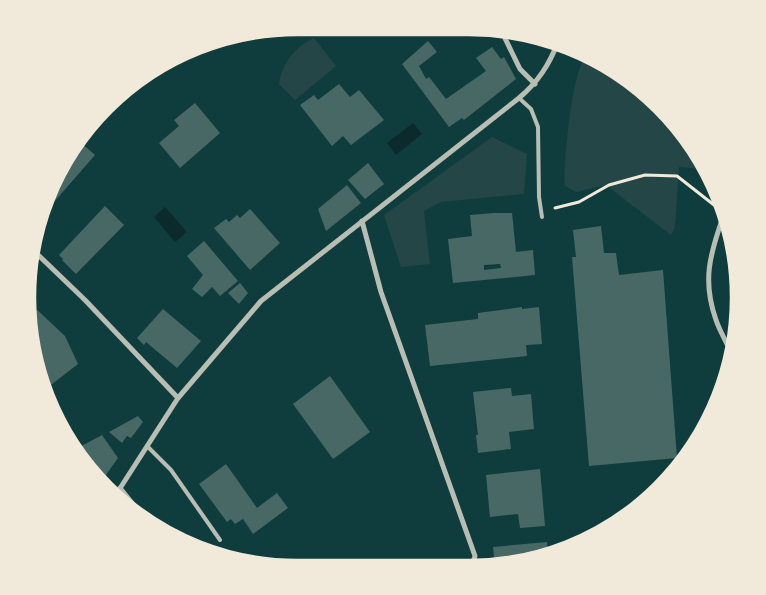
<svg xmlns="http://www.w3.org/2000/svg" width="766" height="595" viewBox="0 0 766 595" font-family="'PT Sans Narrow',sans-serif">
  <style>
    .green { fill: #244646 }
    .water { fill: #0a2a2b }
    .building { fill: #486865; fill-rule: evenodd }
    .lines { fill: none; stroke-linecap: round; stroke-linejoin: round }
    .path { stroke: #f1e9da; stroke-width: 3 }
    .service { stroke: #b8beb3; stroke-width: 4 }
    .minor { stroke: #b8beb3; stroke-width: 5 }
    .rim { fill: none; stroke: #f1e9da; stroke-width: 2.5 }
  </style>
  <rect width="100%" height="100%" fill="#0f3d3e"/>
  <!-- green -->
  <g class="green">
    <path d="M314,38l22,28 -41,34 -16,-16c3,-21 16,-37 35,-46z"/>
    <path d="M585,57l49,25 60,65 9,22 -24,-2 -4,60 -4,8 -65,-50 -30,7 -11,-6c-1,-27 6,-108 20,-129z"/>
    <polygon points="492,137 527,154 524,194 441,202 424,211 430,264 401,267 384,215"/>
  </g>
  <!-- water -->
  <g class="water">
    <polygon points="413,123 422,134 396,155 387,143"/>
    <polygon points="165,207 187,232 175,242 154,217"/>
  </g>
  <!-- building -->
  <g class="building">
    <polygon points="427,27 440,27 432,33"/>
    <polygon points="428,41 437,52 419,66 426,79 429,77 446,99 486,71 476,58 492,47 501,59 504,57 516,79 464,120 462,118 449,127 402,64"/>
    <polygon points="339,84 350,97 359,90 384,120 351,145 343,136 332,146 300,105 314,95 318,100"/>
    <polygon points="195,103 220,133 180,168 159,143 179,126 174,120"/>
    <polygon points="79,141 95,155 40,218 62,162"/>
    <polygon points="368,163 384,184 365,199 348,180"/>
    <polygon points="347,185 361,203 326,231 318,209"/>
    <polygon points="105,206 124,225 76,274 62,260 63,259 59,255"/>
    <polygon points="250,209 280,243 250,270 214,228 226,219 229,222 237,215 240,218"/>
    <path d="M494,213h18l4,39 17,-2 2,25 -82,8 -5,-44 24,-3 -2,-21zM500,264l1,4 -17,2v-5z"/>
    <polygon points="601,226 604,253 616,253 619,275 663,270 677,458 589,466 572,257 576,257 573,230"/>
    <polygon points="204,241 238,281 220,296 212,287 202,297 192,289 203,275 187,256"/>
    <polygon points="240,283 248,293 239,304 228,293"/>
    <polygon points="33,306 65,336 78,364 47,388 36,368 28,310"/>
    <polygon points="522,307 522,309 539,307 542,344 526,345 527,356 430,366 425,325 478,319 478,313"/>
    <polygon points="163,309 201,341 177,368 146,342 144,345 137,338"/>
    <polygon points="330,376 370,432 333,459 293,404"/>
    <polygon points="511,388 512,396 531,394 534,429 509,432 511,449 478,453 476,435 478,435 473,392"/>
    <polygon points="138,416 143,422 131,438 127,436 122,443 109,432"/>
    <polygon points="102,435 118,458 103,479 74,450"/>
    <polygon points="226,464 257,508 277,493 288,508 253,534 243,519 235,524 231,519 227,522 199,484"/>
    <polygon points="540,469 545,526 520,528 518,514 490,517 486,475"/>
    <polygon points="547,542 548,556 495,566 493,547"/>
  </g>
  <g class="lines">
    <!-- path -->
    <polyline class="path" points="555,208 579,202 609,185 645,175 677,176 714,205"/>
    <!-- service -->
    <g class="service">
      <polyline points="519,98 531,109 538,127 539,197 542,217"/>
      <polyline points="147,446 171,470 220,540"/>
    </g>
    <!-- minor -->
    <g class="minor">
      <polyline points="501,30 520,69 535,84"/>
      <path d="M723,217c-13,37 -21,64 -7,103 4,12 12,24 16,36"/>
      <polyline points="362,221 381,292 475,556 472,566"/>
      <polyline points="33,250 85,300 178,398"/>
      <polyline points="120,488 148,523"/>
      <path d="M117,493l61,-95 83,-97 258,-203c19,-16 30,-33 39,-56"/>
    </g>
  </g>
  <!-- crop -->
  <path d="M0 0H766V595H0ZM297 35H469A262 262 0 0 1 731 297V298A262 262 0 0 1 469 560H297A262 262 0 0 1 35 298V297A262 262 0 0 1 297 35Z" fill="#f1e9da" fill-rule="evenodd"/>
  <path class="rim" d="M297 35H469A262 262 0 0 1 731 297V298A262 262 0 0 1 469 560H297A262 262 0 0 1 35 298V297A262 262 0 0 1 297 35Z"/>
</svg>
